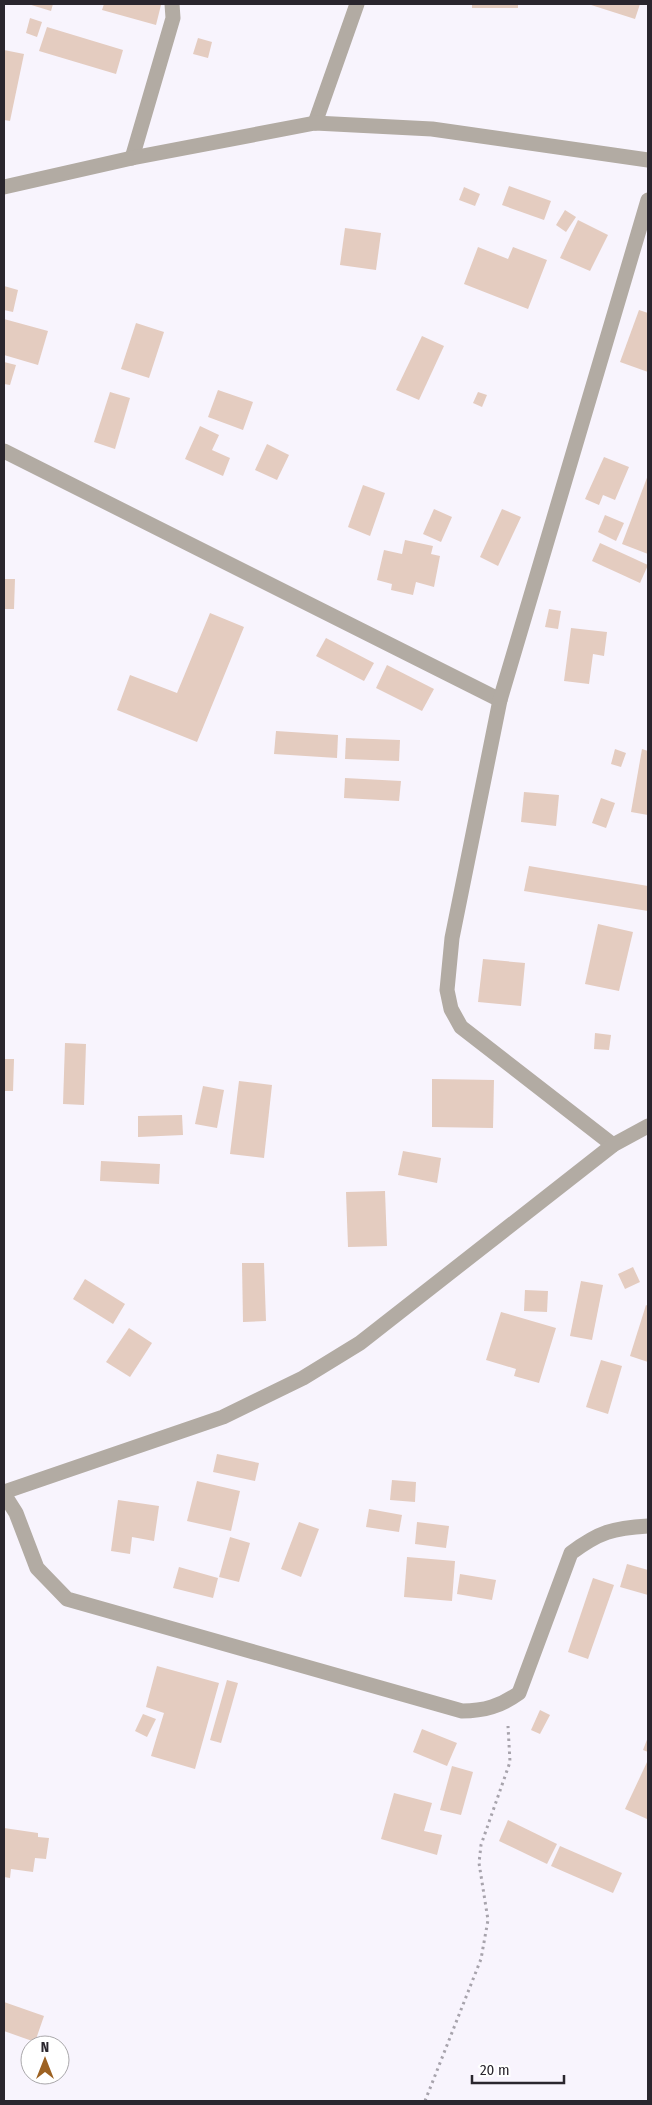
<svg xmlns="http://www.w3.org/2000/svg" width="652" height="2105" viewBox="0 0 652 2105" font-family="'Fira Sans Condensed',sans-serif">
  <style>
    .building { fill: #e4ccc0 }
    .lines { fill: none; stroke-linecap: round; stroke-linejoin: round }
    .path { stroke: #a7a3ac; stroke-width: 3; stroke-dasharray: 2.5 4; stroke-linecap: butt }
    .minor { stroke: #b2aba3; stroke-width: 15 }
  </style>
  <rect width="100%" height="100%" fill="#f8f4fd"/>
  <!-- building -->
  <g class="building">
    <polygon points="28,4 53,4 51,11"/>
    <polygon points="104,4 155,4 161,5 156,25 102,10"/>
    <rect x="472" y="4" width="46" height="4"/>
    <polygon points="588,4 640,4 635,19"/>
    <polygon points="30,18 42,22 37,37 26,33"/>
    <polygon points="47,27 123,50 116,74 39,51"/>
    <polygon points="198,38 212,42 208,58 193,54"/>
    <polygon points="4,50 24,54 10,121 4,120"/>
    <polygon points="509,186 551,201 544,220 502,205"/>
    <polygon points="464,187 480,194 475,206 459,200"/>
    <polygon points="565,210 576,217 566,232 556,225"/>
    <polygon points="578,220 608,235 590,271 560,258"/>
    <polygon points="345,228 381,233 376,270 340,265"/>
    <polygon points="478,247 508,259 513,247 547,260 528,309 464,284"/>
    <polygon points="4,286 18,290 13,312 4,310"/>
    <polygon points="639,310 648,313 648,372 620,362"/>
    <polygon points="4,319 48,331 38,365 4,355"/>
    <polygon points="136,323 164,332 149,378 121,369"/>
    <polygon points="422,336 444,346 419,400 396,390"/>
    <polygon points="4,362 16,365 10,385 4,384"/>
    <polygon points="218,390 253,402 243,430 208,417"/>
    <polygon points="110,392 130,398 115,449 94,442"/>
    <polygon points="478,392 487,395 482,407 473,403"/>
    <polygon points="200,426 219,435 212,450 230,458 223,476 185,459"/>
    <polygon points="267,444 289,455 277,480 255,470"/>
    <polygon points="604,457 629,467 615,500 603,495 599,505 585,499"/>
    <polygon points="648,475 648,554 622,544"/>
    <polygon points="363,485 385,493 370,536 348,527"/>
    <polygon points="434,509 452,517 441,542 423,534"/>
    <polygon points="502,509 521,517 498,566 480,557"/>
    <polygon points="605,515 624,523 616,541 598,532"/>
    <polygon points="405,540 433,546 431,554 440,556 434,587 416,582 413,595 391,590 392,584 377,580 384,550 402,554"/>
    <polygon points="600,543 648,565 640,583 592,561"/>
    <polygon points="4,579 15,579 14,609 4,609"/>
    <polygon points="549,609 561,611 558,629 545,627"/>
    <polygon points="210,613 244,627 197,742 117,710 130,675 177,693"/>
    <polygon points="571,628 607,632 604,656 593,654 589,684 564,681"/>
    <polygon points="326,638 374,663 364,681 316,656"/>
    <polygon points="387,665 434,689 422,711 376,688"/>
    <polygon points="276,731 338,735 337,758 274,754"/>
    <polygon points="346,738 400,740 399,761 345,759"/>
    <polygon points="615,749 626,753 621,767 611,764"/>
    <polygon points="642,749 648,751 648,815 631,812"/>
    <polygon points="345,778 401,781 399,801 344,798"/>
    <polygon points="524,792 559,795 556,826 521,822"/>
    <polygon points="601,798 615,803 606,828 592,823"/>
    <polygon points="529,866 648,886 648,911 524,891"/>
    <polygon points="598,924 633,932 619,991 585,984"/>
    <polygon points="483,959 525,963 521,1006 478,1002"/>
    <polygon points="595,1033 611,1035 609,1050 594,1049"/>
    <polygon points="65,1043 86,1044 84,1105 63,1104"/>
    <polygon points="4,1059 14,1059 13,1091 4,1091"/>
    <polygon points="432,1079 494,1080 493,1128 432,1127"/>
    <polygon points="239,1081 272,1085 264,1158 230,1154"/>
    <polygon points="203,1086 224,1090 217,1128 195,1124"/>
    <polygon points="182,1115 183,1135 138,1137 138,1116"/>
    <polygon points="403,1151 441,1158 437,1183 398,1175"/>
    <polygon points="101,1161 160,1164 159,1184 100,1181"/>
    <polygon points="385,1191 387,1246 348,1247 346,1192"/>
    <polygon points="242,1263 264,1263 266,1321 243,1322"/>
    <polygon points="633,1267 640,1282 625,1289 618,1274"/>
    <polygon points="85,1279 125,1304 113,1324 73,1299"/>
    <polygon points="581,1281 603,1285 592,1340 570,1336"/>
    <polygon points="525,1290 548,1291 547,1312 524,1311"/>
    <polygon points="646,1305 648,1306 648,1362 630,1356"/>
    <polygon points="501,1312 556,1328 539,1383 514,1376 516,1369 486,1360"/>
    <polygon points="129,1328 152,1343 130,1377 106,1362"/>
    <polygon points="601,1360 622,1366 608,1414 586,1407"/>
    <polygon points="217,1454 259,1463 255,1481 213,1472"/>
    <polygon points="392,1480 416,1482 415,1502 390,1500"/>
    <polygon points="197,1481 240,1491 231,1531 187,1521"/>
    <polygon points="118,1500 159,1506 154,1541 132,1537 130,1554 111,1551"/>
    <polygon points="369,1509 402,1515 399,1532 366,1527"/>
    <polygon points="299,1522 319,1529 301,1577 281,1569"/>
    <polygon points="417,1522 449,1526 446,1548 415,1544"/>
    <polygon points="230,1537 250,1543 239,1582 219,1577"/>
    <polygon points="407,1557 455,1561 452,1601 404,1597"/>
    <polygon points="627,1564 648,1570 648,1595 620,1587"/>
    <polygon points="179,1567 218,1578 213,1598 173,1588"/>
    <polygon points="460,1574 496,1580 492,1600 457,1594"/>
    <polygon points="593,1578 614,1585 588,1659 568,1652"/>
    <polygon points="157,1666 219,1683 195,1769 151,1756 164,1713 146,1707"/>
    <polygon points="227,1680 238,1683 221,1743 210,1740"/>
    <polygon points="540,1710 550,1715 540,1734 531,1730"/>
    <polygon points="143,1714 156,1719 147,1737 135,1731"/>
    <polygon points="422,1729 457,1743 447,1766 413,1752"/>
    <polygon points="648,1737 648,1752 643,1750"/>
    <polygon points="648,1760 648,1817 647,1819 625,1809"/>
    <polygon points="452,1766 473,1772 461,1815 440,1810"/>
    <polygon points="394,1793 432,1803 424,1831 442,1835 437,1855 381,1839"/>
    <polygon points="508,1820 557,1844 547,1864 499,1841"/>
    <polygon points="4,1828 38,1833 38,1837 49,1838 46,1859 35,1858 33,1872 11,1869 10,1878 4,1877"/>
    <polygon points="560,1846 622,1873 613,1893 551,1866"/>
    <polygon points="4,2002 44,2016 35,2042 4,2031"/>
  </g>
  <g class="lines">
    <!-- path -->
    <polyline class="path" points="425,2101 481,1959 488,1920 479,1863 481,1845 510,1762 508,1726"/>
    <!-- minor -->
    <g class="minor">
      <polyline points="315,123 357,4"/>
      <polyline points="132,158 173,18 172,4"/>
      <polyline points="4,187 132,158 315,123 432,129 648,160"/>
      <polyline points="4,451 500,700"/>
      <polyline points="613,1145 461,1027 451,1009 447,990 452,938 500,700 648,200"/>
      <polyline points="4,1492 223,1417 303,1378 360,1343 613,1145 648,1126"/>
      <path d="M4,1494l12,19 21,55 30,31 395,112c22,0 39,-5 57,-18l52,-140c28,-21 42,-25 77,-27"/>
    </g>
  </g>
  <!-- border -->
  <rect width="652" height="2105" fill="none" stroke="#2a262e" stroke-width="10"/>
  <!-- north arrow -->
  <g transform="translate(45 2060)"><circle r="24" fill="#ffffff" stroke="#aaa8ab"/>
  <path d="M0-4L9 19L0 12L-9 19Z" fill="#9d6222"/>
  <text y="-8" font-size="14" font-weight="bold" text-anchor="middle" fill="#2a262e">N</text>
  </g>
  <!-- scale -->
  <path d="M472 2075v8h92v-8" fill="none" stroke="#2a262e" stroke-width="2.5"/>
  <text x="480" y="2075" font-size="15" fill="#2a262e" stroke="#ffffff" stroke-width="4" paint-order="stroke">20 m</text>
</svg>
